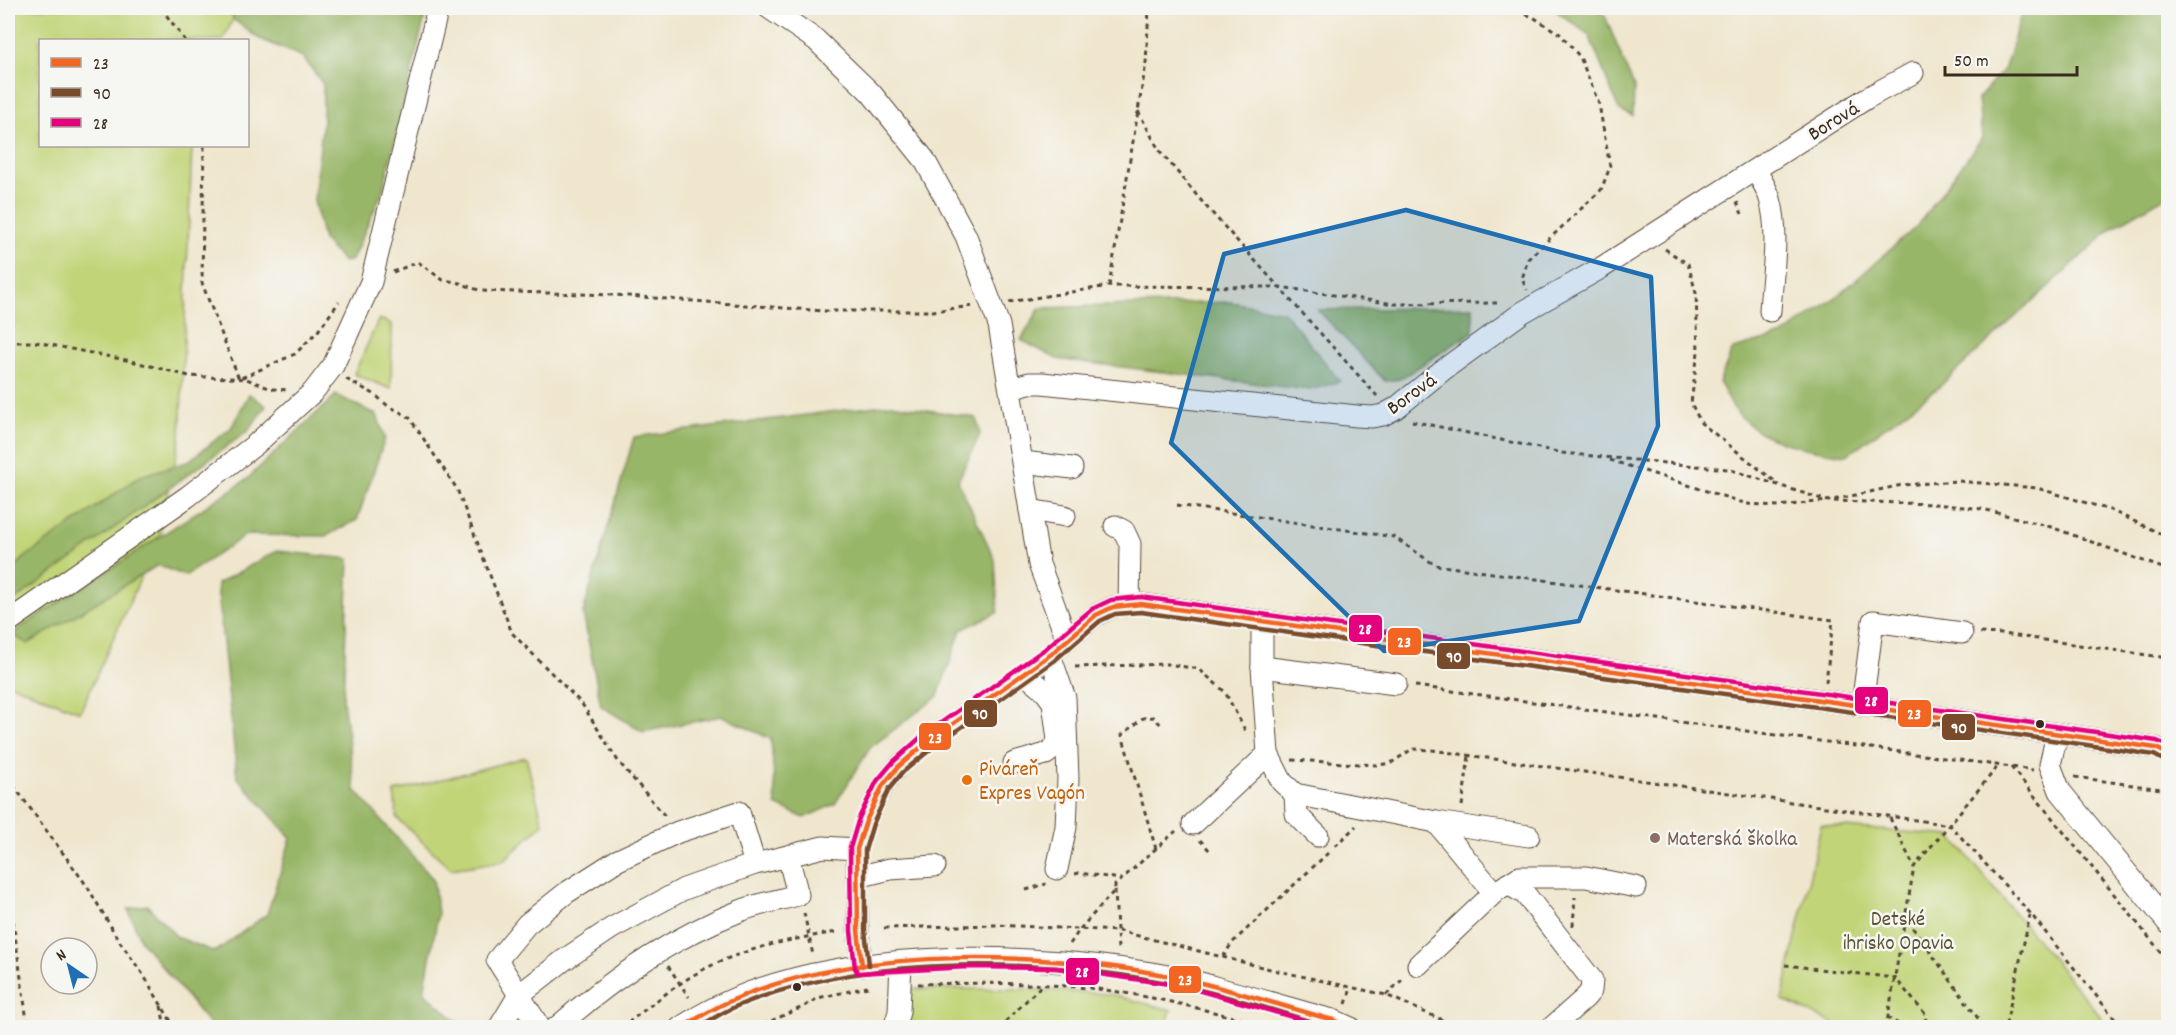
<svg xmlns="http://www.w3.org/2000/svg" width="2176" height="1035" viewBox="0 0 2176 1035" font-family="Dekko,sans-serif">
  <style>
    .green { fill: #c1d477; stroke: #7e7f4a; stroke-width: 1.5 }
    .forest { fill: #98b668; stroke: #6a7043; stroke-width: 1.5 }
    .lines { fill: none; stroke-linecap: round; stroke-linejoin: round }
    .minor-casing { stroke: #564638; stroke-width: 23 }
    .path { stroke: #564638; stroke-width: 3; stroke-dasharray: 4.5 4.5; stroke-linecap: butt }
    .minor { stroke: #fff; stroke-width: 21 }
    .bus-1-casing { stroke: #f6f6f2; stroke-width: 9 }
    .bus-2-casing { stroke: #f6f6f2; stroke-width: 9 }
    .bus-3-casing { stroke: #f6f6f2; stroke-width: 9 }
    .bus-1 { stroke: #f26522; stroke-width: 4.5 }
    .bus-2 { stroke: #7a4b2a; stroke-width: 4.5 }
    .bus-3 { stroke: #e5007d; stroke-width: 4.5 }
    .marked { fill: #1f6fb2; fill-opacity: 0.2; stroke: #1f6fb2; stroke-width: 4.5; stroke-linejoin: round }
    .bus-dot { fill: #3b2a1e; stroke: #f6f6f2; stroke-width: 2 }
    .food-dot { fill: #e8710a; stroke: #f6f6f2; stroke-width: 2 }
    .education-dot { fill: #8d6e63; stroke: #f6f6f2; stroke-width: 2 }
    .labels { text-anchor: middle; stroke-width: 5; stroke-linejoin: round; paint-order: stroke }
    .street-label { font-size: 21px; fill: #3b2a1e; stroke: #f6f6f2 }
    .food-label { font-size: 21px; fill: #c56008; stroke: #f6f6f2; text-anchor: start }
    .education-label { font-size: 21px; fill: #785e54; stroke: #f6f6f2; text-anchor: start }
    .park-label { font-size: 21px; fill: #5c5434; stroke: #f6f6f2 }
    .line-badge { stroke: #f6f6f2; stroke-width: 2 }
    .badge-label { font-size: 16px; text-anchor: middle; font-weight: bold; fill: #fff }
  </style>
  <rect width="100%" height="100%" fill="#f6f6f2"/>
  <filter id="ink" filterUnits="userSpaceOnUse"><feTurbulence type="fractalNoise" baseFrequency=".0167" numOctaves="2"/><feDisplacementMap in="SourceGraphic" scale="12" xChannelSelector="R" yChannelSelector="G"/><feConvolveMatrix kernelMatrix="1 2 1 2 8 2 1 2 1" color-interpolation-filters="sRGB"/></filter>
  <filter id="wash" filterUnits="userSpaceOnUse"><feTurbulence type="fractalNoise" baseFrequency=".008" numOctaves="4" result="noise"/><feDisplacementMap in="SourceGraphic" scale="24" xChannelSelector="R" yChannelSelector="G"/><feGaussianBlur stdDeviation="1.35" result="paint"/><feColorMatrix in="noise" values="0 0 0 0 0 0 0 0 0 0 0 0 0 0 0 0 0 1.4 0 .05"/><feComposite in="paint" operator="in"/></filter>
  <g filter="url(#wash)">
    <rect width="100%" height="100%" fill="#efe6cd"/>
    <!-- green -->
    <g class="green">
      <polygon points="8,8 231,8 233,19 223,40 40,40 40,146 192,146 180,439 159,537 80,712 8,683"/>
      <polygon points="379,319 392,324 391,389 354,374"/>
      <polygon points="526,757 543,824 503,861 451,869 397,818 394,792"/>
      <polygon points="1821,825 1951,836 2109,1027 1841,1027 1782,1000"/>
      <polygon points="912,989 1026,989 1109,994 1171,1010 1166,1027 902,1028"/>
    </g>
    <!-- forest -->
    <g class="forest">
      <polygon points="231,8 427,8 383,190 352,260 344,262 323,240 314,200 323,120 323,84 303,57 258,38 233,19"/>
      <polygon points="1552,8 1594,8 1605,16 1634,87 1633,116 1619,110 1589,35"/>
      <path d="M2023,8h145v187l-55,32 -175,161 -91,67c-40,-6 -84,-10 -111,-44 -7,-9 -11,-20 -17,-29l14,-33 50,-14 57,-41 77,-68 65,-88 -4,-39 27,-31z"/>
      <polygon points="1231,302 1284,312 1340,381 1310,390 1057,359 1021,340 1040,308"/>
      <polygon points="1473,307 1473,332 1400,379 1385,381 1318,310"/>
      <polygon points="249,394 266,406 248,431 8,605 8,576 24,558 140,476 187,462 231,428"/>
      <polygon points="336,395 377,415 385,438 357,520 326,536 246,535 185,576 158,565 28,644 11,634 246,480"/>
      <polygon points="892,404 976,418 980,434 958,481 995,560 998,612 961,630 938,696 870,748 835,804 804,818 776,805 771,739 722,716 643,732 601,706 583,613 634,437"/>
      <polygon points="277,551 349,559 343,700 355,790 433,879 438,914 424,992 463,1027 212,1027 141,941 128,909 147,905 177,937 215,952 267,914 291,838 237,777 217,584"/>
    </g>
  </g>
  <g filter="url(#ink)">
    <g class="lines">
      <defs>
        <g id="minor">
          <polyline points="769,8 816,40 871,93 924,159 966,236 999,325 1039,564 1067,640"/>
          <path d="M1755,170c6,9 12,18 15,29 10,35 2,76 0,112"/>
          <polyline points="1011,388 1029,383 1042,383 1357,416 1372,417 1383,415 1396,408 1443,370 1523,312 1601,268 1867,98 1913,73"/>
          <polyline points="1023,462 1072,468"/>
          <polyline points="1030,510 1065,516"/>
          <polyline points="1115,526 1124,531 1130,544 1129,605"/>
          <polyline points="8,622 187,497 256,444 313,392 333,366 371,282 438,8"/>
          <polyline points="1050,655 1065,698 1068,779 1066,827 1057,869"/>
          <polyline points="1262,667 1396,684"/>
          <polyline points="1862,706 1873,621 1962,633"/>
          <polyline points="2057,734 2050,765 2060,791 2168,923"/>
          <polyline points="1268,754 1282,782 1295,794 1436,822 1529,836"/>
          <polyline points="1014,763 1046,754 1055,747 1058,740 1053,702 1044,690 1025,674"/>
          <polyline points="1295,794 1296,814 1318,836"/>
          <polyline points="1193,824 1268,754 1262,667 1262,622"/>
          <polyline points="755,864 684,889 612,928 564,960 519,995 497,960 527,924 566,893 616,861 678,832 739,812 755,864 788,856"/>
          <polyline points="857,877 890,869 935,866"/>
          <polyline points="1508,884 1525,894 1592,980 1591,991 1585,998 1551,1028"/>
          <polyline points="1502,888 1519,877 1586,877 1636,887"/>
          <polyline points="1418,965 1494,893 1436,822"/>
          <polyline points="862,966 858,930 857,849 866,821 883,785 898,767 926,743 1050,655 1096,615 1113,607 1141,604 2088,738 2156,748 2168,754"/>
          <polyline points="499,1028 519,995 540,1028"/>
          <path d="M556,1028c53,-47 117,-91 184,-117 18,-7 39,-11 58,-16l-10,-39 35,-9 34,2"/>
          <path d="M680,1028c130,-88 356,-78 504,-49 16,3 33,9 48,13 34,9 67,19 101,28l18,8"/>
          <polyline points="894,1028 899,1012 901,962"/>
        </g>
      </defs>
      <!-- minor casing -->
      <use href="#minor" class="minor-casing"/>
      <!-- path -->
      <g class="path">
        <polyline points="161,8 185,40"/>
        <polyline points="1509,8 1533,17 1560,34 1580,57 1599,104 1610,167 1601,190 1528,259 1522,279 1527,290"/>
        <polyline points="1138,111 1159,150 1204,204 1377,396"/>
        <polyline points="204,146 202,283 239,379 295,354 318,331 339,302"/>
        <polyline points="1737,202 1742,214"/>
        <polyline points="1665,249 1688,264 1696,293 1698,352 1691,403 1701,423 1777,483"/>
        <polyline points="393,272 418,262 443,280 457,282 481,291 615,295 824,311 933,311 973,306"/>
        <polyline points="1109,286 1146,63 1149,8"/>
        <polyline points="1009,302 1109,286 1280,287 1394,304 1501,303"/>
        <polyline points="8,342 36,342 131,361 189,376 247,379 271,389 288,390"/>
        <polyline points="346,379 374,394 387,405 409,417 457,489 512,633 582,704 618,761 665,816"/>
        <polyline points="1412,421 1562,453 1728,469 1828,501 1902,485 1958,481 2037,488 2110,510 2168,537"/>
        <polyline points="1610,460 1747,504 1779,506 1827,501"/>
        <polyline points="1834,501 1934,504 1983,509 2051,527 2168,570"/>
        <polyline points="1177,505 1394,537 1435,565 1833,620 1826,682"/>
        <polyline points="1980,633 2003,634 2168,658"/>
        <polyline points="1075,667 1167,664 1199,669 1225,692 1247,734"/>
        <polyline points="1415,686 2033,770"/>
        <polyline points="1292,760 1378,765 1391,763 1412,749 1432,750 1950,825 2030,913 2122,1028"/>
        <polyline points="2011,767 2168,961"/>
        <polyline points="2075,777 2168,790"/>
        <polyline points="8,778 87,886 118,939 144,976 175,1028"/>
        <polyline points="1462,806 1469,756"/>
        <polyline points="1890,818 1914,867"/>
        <polyline points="1200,840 1211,852"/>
        <polyline points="1335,846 1356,826"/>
        <polyline points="1156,849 1122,735 1143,718 1154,717 1162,726"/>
        <polyline points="1075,874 1079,873 1121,879"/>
        <polyline points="8,885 28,1028"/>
        <polyline points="1026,890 1046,884"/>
        <polyline points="1115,890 1118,950"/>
        <polyline points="804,913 813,955"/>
        <polyline points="1907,920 1985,1028"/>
        <polyline points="1573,926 1575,897"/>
        <polyline points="884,928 996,925 1119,931 1274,970 1386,995 1460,1028"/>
        <polyline points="1070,944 1080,929 1115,890 1115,885 1176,831"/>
        <polyline points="1223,957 1232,943 1328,853"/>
        <polyline points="1785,965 1895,978 1926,1015 1925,1028"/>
        <polyline points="668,966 689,997"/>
        <path d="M918,984c62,-1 125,-2 187,6 58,8 113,23 169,38"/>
        <polyline points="1386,995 1404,978"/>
        <polyline points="1346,1004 1351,988"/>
        <polyline points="161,1006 165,1028"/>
        <polyline points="1887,1017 1905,1028"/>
        <polyline points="2006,1024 2030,915"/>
        <path d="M621,1028c31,-23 61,-50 96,-65 38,-17 80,-25 121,-31"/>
        <polyline points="755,1028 805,1006 818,998 872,986"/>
        <polyline points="999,1028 1042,985"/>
        <polyline points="1886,1028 1914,867 1999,765"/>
        <polyline points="1989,1028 2006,1024 2009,1028"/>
      </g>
      <!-- minor -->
      <use href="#minor" class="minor"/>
      <defs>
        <g id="bus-1">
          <polyline points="862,966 858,930 857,849 866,821 883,785 898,767 926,743 1050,655 1096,615 1113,607 1141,604 2088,738 2156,748 2168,754"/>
          <path d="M681,1028c17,-10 34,-21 52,-28 125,-56 324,-49 456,-20 48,11 96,27 144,40l17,8"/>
        </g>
        <g id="bus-2">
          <polyline points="869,965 865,930 865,850 873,824 889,789 903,772 931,749 1054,661 1100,621 1115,614 1141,612 2087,745 2154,755 2165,761"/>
          <path d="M697,1028c13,-8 26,-16 40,-22 131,-54 313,-48 450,-19 48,11 97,26 144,41"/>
        </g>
        <polyline id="bus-3" points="1331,1028 1183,986 1057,968 968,967 858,973 855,968 851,931 850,848 859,818 877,781 893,762 921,737 1045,649 1092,609 1111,600 1141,597 2089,731 2157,741 2168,746"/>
      </defs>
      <!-- bus-1 casing -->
      <use href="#bus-1" class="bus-1-casing"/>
      <!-- bus-2 casing -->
      <use href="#bus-2" class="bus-2-casing"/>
      <!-- bus-3 casing -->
      <use href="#bus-3" class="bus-3-casing"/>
      <!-- bus-1 -->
      <use href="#bus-1" class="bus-1"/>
      <!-- bus-2 -->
      <use href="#bus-2" class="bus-2"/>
      <!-- bus-3 -->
      <use href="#bus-3" class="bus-3"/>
    </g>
  </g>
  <!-- marked area -->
  <path class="marked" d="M1406,210l245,67 7,149 -79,195 -195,30 -213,-208 53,-189z"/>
  <!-- markers -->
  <g class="bus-dot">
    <circle cx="2040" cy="724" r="5"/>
    <circle cx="797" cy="987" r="5"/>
  </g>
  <circle class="food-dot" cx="967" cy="780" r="6"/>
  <circle class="education-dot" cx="1655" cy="838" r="6"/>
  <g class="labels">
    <!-- street labels -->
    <g class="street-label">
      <text transform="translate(1833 120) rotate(-32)" y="7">Borová</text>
      <text transform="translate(1411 393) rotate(-36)" y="7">Borová</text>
    </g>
    <!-- food labels -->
    <g class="food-label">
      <text x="979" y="775">Piváreň<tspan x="979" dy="24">Expres Vagón</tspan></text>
    </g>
    <!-- education labels -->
    <g class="education-label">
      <text x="1667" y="845">Materská školka</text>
    </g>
    <!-- park labels -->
    <g class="park-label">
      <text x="1898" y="925">Detské<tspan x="1898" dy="24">ihrisko Opavia</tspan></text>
    </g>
  </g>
  <g class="line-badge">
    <rect x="1348" y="614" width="35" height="29" rx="6" fill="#e5007d"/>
    <rect x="1387" y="627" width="35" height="29" rx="6" fill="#f26522"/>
    <rect x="1436" y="642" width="35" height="28" rx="6" fill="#7a4b2a"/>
    <rect x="1854" y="686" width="35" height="29" rx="6" fill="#e5007d"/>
    <rect x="1897" y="699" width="35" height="29" rx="6" fill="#f26522"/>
    <rect x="963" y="699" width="35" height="29" rx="6" fill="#7a4b2a"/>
    <rect x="1941" y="713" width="35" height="28" rx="6" fill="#7a4b2a"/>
    <rect x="918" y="722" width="34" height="29" rx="6" fill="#f26522"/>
    <rect x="1065" y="957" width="35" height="29" rx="6" fill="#e5007d"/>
    <rect x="1168" y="965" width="34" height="29" rx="6" fill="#f26522"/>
  </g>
  <g class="badge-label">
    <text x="1365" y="634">28</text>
    <text x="1404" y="647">23</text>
    <text x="1454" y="662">90</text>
    <text x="1871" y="706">28</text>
    <text x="1914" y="719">23</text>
    <text x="980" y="719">90</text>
    <text x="1959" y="733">90</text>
    <text x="935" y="743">23</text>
    <text x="1082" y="977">28</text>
    <text x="1185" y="985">23</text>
  </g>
  <!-- margin -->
  <rect width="2176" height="1035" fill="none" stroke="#f6f6f2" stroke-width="30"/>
  <!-- legend -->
  <rect x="39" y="39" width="210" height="108" fill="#f6f6f2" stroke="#aba49d" stroke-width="1.5"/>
  <rect x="51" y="58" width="30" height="9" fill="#f26522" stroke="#aba49d" stroke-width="1.5"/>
  <text x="93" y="69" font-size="18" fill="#3b2a1e">23</text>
  <rect x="51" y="88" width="30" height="9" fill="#7a4b2a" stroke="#aba49d" stroke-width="1.5"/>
  <text x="93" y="99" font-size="18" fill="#3b2a1e">90</text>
  <rect x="51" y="118" width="30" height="9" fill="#e5007d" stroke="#aba49d" stroke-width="1.5"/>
  <text x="93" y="129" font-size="18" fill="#3b2a1e">28</text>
  <!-- north arrow -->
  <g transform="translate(69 966) rotate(325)"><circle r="28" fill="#f6f6f2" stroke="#aba49d" stroke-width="1.5"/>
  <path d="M0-4.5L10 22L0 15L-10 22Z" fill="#1f6fb2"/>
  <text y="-9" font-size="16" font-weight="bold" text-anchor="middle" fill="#3b2a1e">N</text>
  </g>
  <!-- scale -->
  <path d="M1945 66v9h132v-9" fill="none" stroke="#3b2a1e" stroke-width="3"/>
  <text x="1954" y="66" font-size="18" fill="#3b2a1e" stroke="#f6f6f2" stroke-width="4.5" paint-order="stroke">50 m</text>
</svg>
